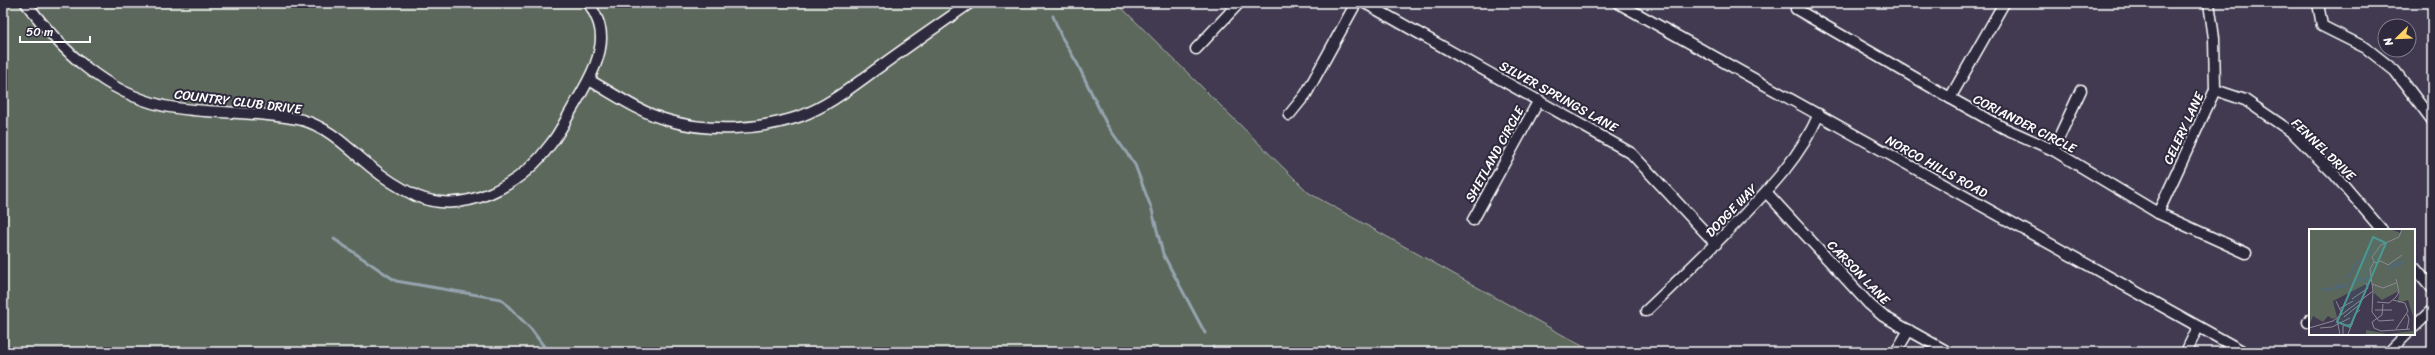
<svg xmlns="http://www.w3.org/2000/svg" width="2435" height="355" viewBox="0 0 2435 355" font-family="Sriracha,sans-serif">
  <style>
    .green { fill: #5b675b; stroke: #adb3ad }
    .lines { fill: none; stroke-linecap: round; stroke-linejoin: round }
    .stream { stroke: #95a4af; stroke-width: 3 }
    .minor-casing { stroke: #fff; stroke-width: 13 }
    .minor { stroke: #2f2a3d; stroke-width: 10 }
    .labels { text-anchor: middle; stroke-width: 4; stroke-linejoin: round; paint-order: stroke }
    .street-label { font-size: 13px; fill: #fff; stroke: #2f2a3d }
    .inset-river { fill: none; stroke: #4f6779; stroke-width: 2 }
    .inset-road { fill: none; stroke: #8d8997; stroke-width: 1 }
    .view { fill: #4b9892; fill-opacity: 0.15; stroke: #4b9892; stroke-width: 2 }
    .inset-edge { fill: none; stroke: #fff; stroke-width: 2 }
  </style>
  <rect width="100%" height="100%" fill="#413a51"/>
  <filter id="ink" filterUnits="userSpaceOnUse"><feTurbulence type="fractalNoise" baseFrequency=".025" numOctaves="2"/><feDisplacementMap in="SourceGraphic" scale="8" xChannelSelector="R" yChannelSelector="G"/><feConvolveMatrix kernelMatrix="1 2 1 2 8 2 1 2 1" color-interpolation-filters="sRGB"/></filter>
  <g filter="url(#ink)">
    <!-- green -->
    <polygon class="green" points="3,3 1117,3 1309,193 1593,352 3,352"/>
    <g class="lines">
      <!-- stream -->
      <g class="stream">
        <polyline points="1053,16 1061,36 1077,63 1107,125 1135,165 1152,210 1163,254 1205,333"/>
        <polyline points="334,239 396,281 501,299 531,329 548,352"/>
        <polyline points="1213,347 1216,352"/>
      </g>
      <defs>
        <g id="minor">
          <path d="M26,3c36,48 78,89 138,103 45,9 93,4 138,14 27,7 48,30 69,47 12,10 31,22 45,29 49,20 105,-11 134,-51 9,-11 15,-24 22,-36 13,-22 36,-57 27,-85 -2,-7 -6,-14 -10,-21"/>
          <polyline points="1365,3 1631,153 1716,244"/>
          <polyline points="1618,3 2244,352"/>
          <polyline points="2318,3 2322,26 2366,48 2395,71 2432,120"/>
          <polyline points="1796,9 1950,98 2004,128 2053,150 2158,213 2246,253"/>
          <polyline points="1196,49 1239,3"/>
          <path d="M589,80c25,14 50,32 78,40 42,13 93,10 134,-4 29,-11 53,-31 77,-48 30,-22 61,-43 92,-65"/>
          <polyline points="2215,90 2245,100 2293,133 2335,175 2382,230"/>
          <polyline points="1950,98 2004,3"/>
          <polyline points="1289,115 1306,94 1356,3"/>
          <polyline points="2053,150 2081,90"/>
          <polyline points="1766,192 1869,304 1883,316 1948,352"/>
          <polyline points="2158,213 2215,90 2214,38 2209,3"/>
          <polyline points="1473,220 1539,100"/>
          <polyline points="2414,267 2432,288"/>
          <path d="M1646,311c32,-30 63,-61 94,-92 31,-32 61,-63 79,-105"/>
          <polyline points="2308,322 2310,319"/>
          <polyline points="2414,327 2432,310"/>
          <polyline points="1896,352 1909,330"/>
          <polyline points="2186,352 2198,327"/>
          <polyline points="2389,352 2407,334"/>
        </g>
      </defs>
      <!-- minor casing -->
      <use href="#minor" class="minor-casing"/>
      <!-- minor -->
      <use href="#minor" class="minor"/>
    </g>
  </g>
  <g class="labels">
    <!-- street labels -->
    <g class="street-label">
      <text transform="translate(1559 96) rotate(29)" y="5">SILVER SPRINGS LANE</text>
      <text transform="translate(238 101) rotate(7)" y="5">COUNTRY CLUB DRIVE</text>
      <text transform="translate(2025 123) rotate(27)" y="5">CORIANDER CIRCLE</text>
      <text transform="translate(2183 128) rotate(-65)" y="5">CELERY LANE</text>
      <text transform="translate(2324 149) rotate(44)" y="5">FENNEL DRIVE</text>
      <text transform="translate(1494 154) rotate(-61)" y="5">SHETLAND CIRCLE</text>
      <text transform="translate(1937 166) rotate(29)" y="5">NORCO HILLS ROAD</text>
      <text transform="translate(1731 210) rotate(-46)" y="5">DODGE WAY</text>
      <text transform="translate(1859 272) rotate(46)" y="5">CARSON LANE</text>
    </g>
  </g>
  <!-- overview -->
  <g transform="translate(2309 229)">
    <rect width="106" height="106" fill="#413a51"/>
    <path d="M82,0l9,4 3,-4h12l-1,106h-48v-5l21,4 26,-3v-15l-5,-16 -10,3 1,-9 -2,-2 -15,8 -8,-7 -2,-12 -39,20 4,16 -4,2 -5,-3 -5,6 -10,-6 -4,10v-96z" fill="#5b675b"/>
    <path class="inset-river" d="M85,37l9,-3v-3M78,41l11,-9M37,49l5,-4 4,-9 17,-14M47,51l13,-1M26,59l9,-1 12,-7M12,60l10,1 11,-7"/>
    <path class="inset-road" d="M93,26l-14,10 -7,-4 -6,2 -3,-6 9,-12 18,-8 3,-8M63,55l11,4 13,-5M64,62l-1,21 7,9 15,-1M43,70l16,-11 -2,-5M84,71l12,3 3,8 -12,18M27,72l6,13M68,73l12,1 7,-6 3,-5 -3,-13M74,75l-1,11 -10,7 2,6 7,3 29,-2M30,80l14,-8M66,81h17M98,85l2,5 -2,11M35,88l15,-12M28,90l3,16M0,99l24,-7 40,-30 -3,-22 4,-7M11,99l12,-1 18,-9M39,105l8,-21 4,-3M34,106v-9l10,-2"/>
    <path class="view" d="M64,8l13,6 -36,84 -13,-5z"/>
    <rect width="106" height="106" class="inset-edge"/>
  </g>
  <!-- margin -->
  <rect width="2435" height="355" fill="none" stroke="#2f2a3d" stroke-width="16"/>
  <rect x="8" y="8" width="2419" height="339" fill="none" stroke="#fff" stroke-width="1.5" filter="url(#ink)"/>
  <!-- north arrow -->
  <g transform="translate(2397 38) rotate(247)"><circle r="19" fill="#2f2a3d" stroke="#827f8b"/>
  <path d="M0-3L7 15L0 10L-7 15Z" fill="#ffd166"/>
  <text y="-6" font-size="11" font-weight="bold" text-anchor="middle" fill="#ffffff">N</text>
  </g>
  <!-- scale -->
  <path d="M20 36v6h70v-6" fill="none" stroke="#ffffff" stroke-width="2"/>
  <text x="26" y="36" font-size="12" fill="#ffffff" stroke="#2f2a3d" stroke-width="3" paint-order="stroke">50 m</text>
</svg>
